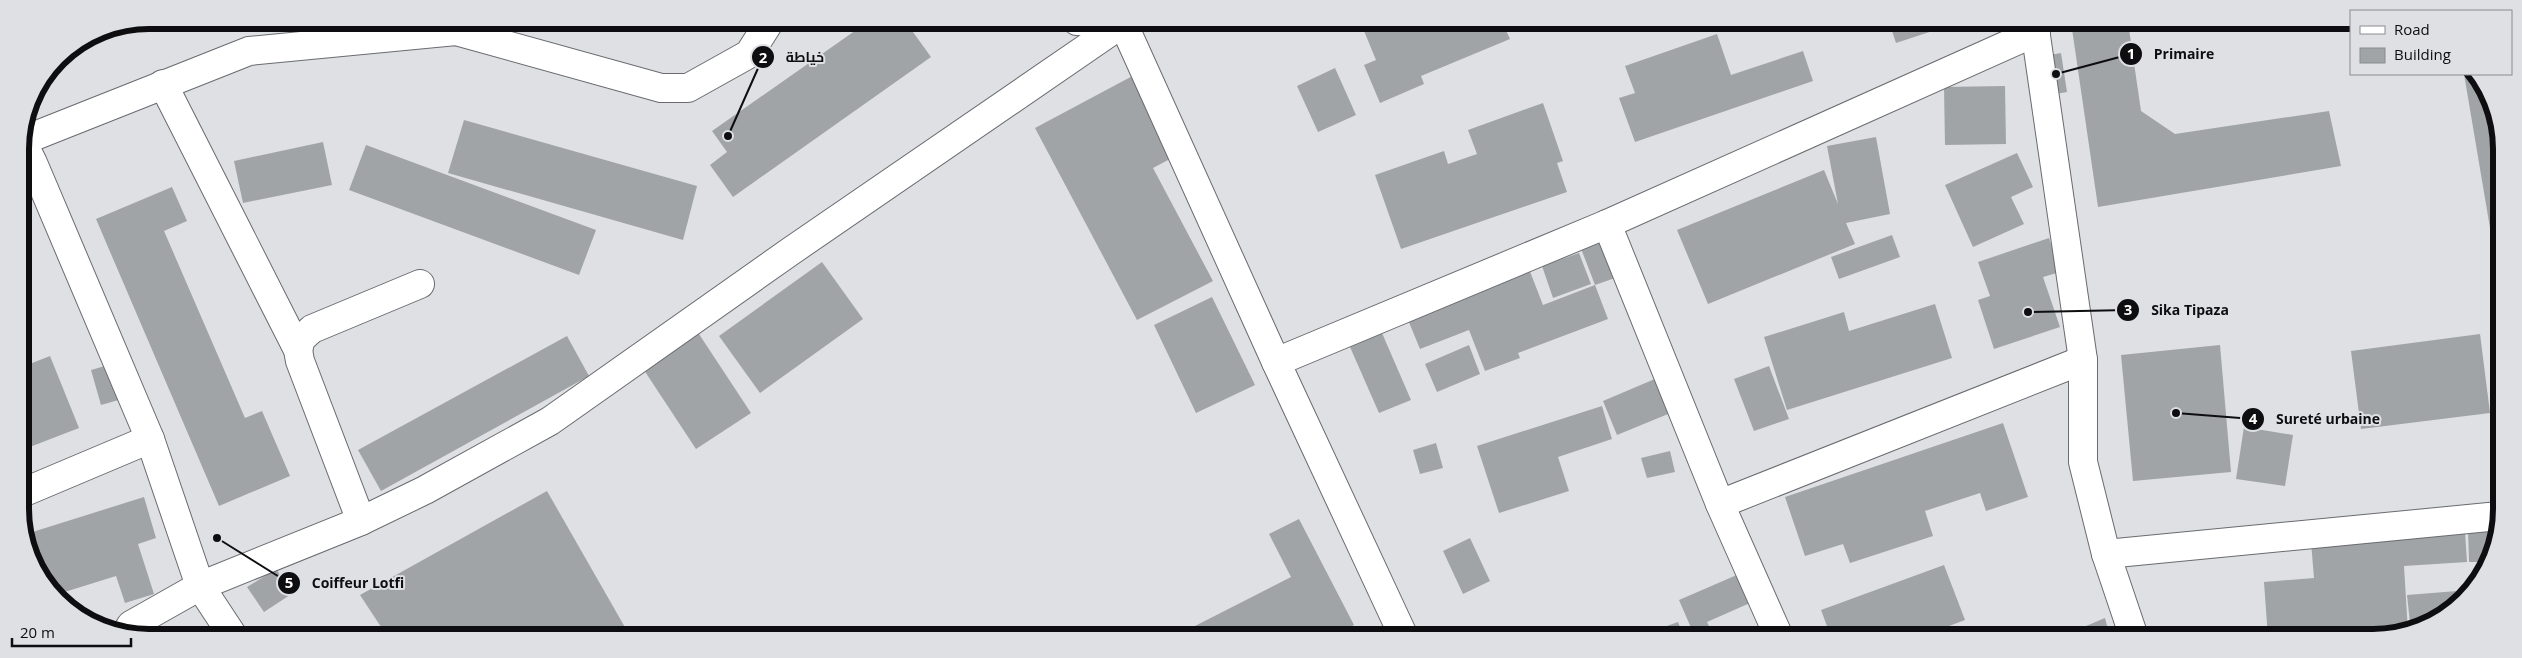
<svg xmlns="http://www.w3.org/2000/svg" width="2522" height="658" viewBox="0 0 2522 658" font-family="'Open Sans',Cairo,sans-serif">
  <style>
    .building { fill: #a0a4a7 }
    .lines { fill: none; stroke-linecap: round; stroke-linejoin: round }
    .street-casing { stroke: #696b6f; stroke-width: 30 }
    .secondary-casing { stroke: #696b6f; stroke-width: 30 }
    .street { stroke: #fff; stroke-width: 28 }
    .secondary { stroke: #fff; stroke-width: 28 }
    .rim { fill: none; stroke: #0e0e10; stroke-width: 6 }
    .leader { fill: none; stroke: #0e0e10; stroke-width: 2 }
    .callout-dot { fill: #0e0e10; stroke: #dee0e4; stroke-width: 2 }
    .mark-label { font-size: 15px; text-anchor: middle; font-weight: bold; fill: #fff }
    .callout-label { font-size: 14px; text-anchor: middle; font-weight: bold; fill: #0e0e10; stroke: #dee0e4; stroke-width: 4; stroke-linejoin: round; paint-order: stroke }
  </style>
  <rect width="100%" height="100%" fill="#dee0e4"/>
  <!-- building -->
  <g class="building">
    <polygon points="869,21 879,21 883,27 891,21 905,21 931,57 733,197 710,165 727,152 712,131"/>
    <polygon points="1373,21 1502,22 1510,39 1421,76 1424,84 1380,103 1364,65 1376,60 1362,26"/>
    <polygon points="1889,22 1960,22 1896,43"/>
    <polygon points="2071,22 2128,22 2141,111 2175,134 2329,111 2341,166 2098,207"/>
    <polygon points="1717,34 1731,75 1803,51 1813,81 1635,142 1619,98 1635,93 1625,66"/>
    <polygon points="2061,53 2067,92 2050,95 2044,56"/>
    <polygon points="1335,68 1356,115 1318,132 1297,86"/>
    <polygon points="1140,72 1183,152 1153,168 1213,281 1137,320 1035,128"/>
    <polygon points="2464,74 2473,74 2500,124 2500,287"/>
    <polygon points="2005,86 2006,144 1945,145 1944,87"/>
    <polygon points="1543,103 1563,161 1557,163 1567,192 1401,249 1375,175 1444,151 1448,164 1477,154 1468,130"/>
    <polygon points="464,120 697,186 683,240 448,173"/>
    <polygon points="1876,137 1890,214 1846,223 1855,244 1708,304 1677,230 1824,170 1838,204 1827,146"/>
    <polygon points="323,142 332,185 243,203 234,161"/>
    <polygon points="366,145 596,230 579,275 349,190"/>
    <polygon points="2017,153 2033,187 2011,197 2024,224 1973,247 1945,185"/>
    <polygon points="172,187 187,221 164,231 245,418 262,411 290,476 219,506 96,219"/>
    <polygon points="1621,231 1635,271 1595,285 1580,246"/>
    <polygon points="1892,235 1900,257 1839,279 1831,257"/>
    <polygon points="2049,238 2060,272 2043,277 2060,327 1994,349 1978,300 1990,296 1978,262"/>
    <polygon points="1579,253 1591,284 1553,298 1542,266"/>
    <polygon points="822,262 863,319 760,393 719,336"/>
    <polygon points="1529,269 1543,305 1595,285 1608,319 1518,353 1520,358 1485,371 1469,330 1420,349 1406,315"/>
    <polygon points="1212,297 1255,385 1196,413 1154,325"/>
    <polygon points="1935,304 1952,358 1787,410 1764,337 1844,312 1849,331"/>
    <polygon points="697,331 751,413 696,449 642,367"/>
    <polygon points="1382,333 1411,400 1379,413 1350,347"/>
    <polygon points="2480,334 2490,413 2361,429 2351,351"/>
    <polygon points="567,336 589,376 381,491 358,450"/>
    <polygon points="1469,345 1480,374 1437,392 1425,364"/>
    <polygon points="2220,345 2231,472 2133,481 2121,355"/>
    <polygon points="50,356 79,428 22,450 22,367"/>
    <polygon points="112,364 122,399 101,405 91,370"/>
    <polygon points="1769,366 1789,419 1754,431 1734,379"/>
    <polygon points="1676,370 1690,405 1617,435 1603,401"/>
    <polygon points="1602,406 1612,439 1558,457 1569,491 1499,513 1477,446"/>
    <polygon points="2003,423 2028,497 1986,511 1980,493 1925,511 1933,536 1850,563 1843,544 1805,556 1785,497"/>
    <polygon points="2244,427 2293,435 2285,486 2236,479"/>
    <polygon points="1436,443 1443,468 1420,474 1413,450"/>
    <polygon points="1670,451 1675,472 1647,478 1641,458"/>
    <polygon points="547,491 630,636 387,636 360,595"/>
    <polygon points="144,497 156,538 138,544 154,594 125,603 116,576 55,595 23,535"/>
    <polygon points="1299,519 1354,625 1331,637 1195,637 1191,628 1291,577 1269,534"/>
    <polygon points="2468,528 2499,528 2499,535 2489,562 2469,562"/>
    <polygon points="2465,532 2467,562 2404,566 2408,632 2331,638 2268,638 2264,582 2314,578 2311,542"/>
    <polygon points="1470,538 1490,581 1463,594 1443,551"/>
    <polygon points="1944,565 1965,620 1920,637 1831,637 1821,610"/>
    <polygon points="276,569 293,593 264,612 247,587"/>
    <polygon points="1746,571 1759,599 1707,622 1714,637 1695,637 1679,600"/>
    <polygon points="2457,591 2458,606 2434,621 2410,623 2407,595"/>
    <polygon points="2105,618 2110,637 2088,637 2086,626"/>
    <polygon points="1678,622 1684,637 1636,637"/>
    <polygon points="162,627 169,636 152,635"/>
    <polygon points="1366,630 1369,637 1348,637"/>
    <polygon points="2148,632 2221,635 2221,638 2148,638"/>
  </g>
  <g class="lines">
    <defs>
      <g id="street">
        <polyline points="1122,21 1276,362 1404,637"/>
        <polyline points="2034,22 2083,360 2083,462 2106,554 2134,637"/>
        <polyline points="163,84 298,350 300,361 361,521"/>
        <polyline points="21,139 33,163 150,439 200,586 233,636"/>
        <polyline points="22,141 249,51 456,31 661,88 688,88 749,54 770,21"/>
        <polyline points="1607,224 1720,504 1779,637"/>
        <polyline points="298,350 301,339 312,329 420,284"/>
        <polyline points="1276,362 1607,224 2036,32"/>
        <polyline points="22,493 150,439"/>
        <polyline points="1720,504 2083,360"/>
        <polyline points="2106,554 2499,516"/>
        <polyline points="125,635 131,625 200,586 361,521 425,490 550,421 791,251 1123,23"/>
      </g>
      <polyline id="secondary" points="1077,21 1123,23 1132,21"/>
    </defs>
    <!-- street casing -->
    <use href="#street" class="street-casing"/>
    <!-- secondary casing -->
    <use href="#secondary" class="secondary-casing"/>
    <!-- street -->
    <use href="#street" class="street"/>
    <!-- secondary -->
    <use href="#secondary" class="secondary"/>
  </g>
  <!-- crop -->
  <path d="M0 0H2522V658H0ZM149 29H2373A120 120 0 0 1 2493 149V509A120 120 0 0 1 2373 629H149A120 120 0 0 1 29 509V149A120 120 0 0 1 149 29Z" fill="#dee0e4" fill-rule="evenodd"/>
  <path class="rim" d="M149 29H2373A120 120 0 0 1 2493 149V509A120 120 0 0 1 2373 629H149A120 120 0 0 1 29 509V149A120 120 0 0 1 149 29Z"/>
  <!-- callouts -->
  <path class="leader" d="M2056 74L2131 54M728 136L763 57M2028 312L2128 310M2176 413L2253 419M217 538L289 583"/>
  <g class="callout-dot">
    <circle cx="2056" cy="74" r="5"/>
    <circle cx="728" cy="136" r="5"/>
    <circle cx="2028" cy="312" r="5"/>
    <circle cx="2176" cy="413" r="5"/>
    <circle cx="217" cy="538" r="5"/>
    <circle cx="2131" cy="54" r="12"/>
    <circle cx="763" cy="57" r="12"/>
    <circle cx="2128" cy="310" r="12"/>
    <circle cx="2253" cy="419" r="12"/>
    <circle cx="289" cy="583" r="12"/>
  </g>
  <g class="mark-label">
    <text x="2131" y="59">1</text>
    <text x="763" y="63">2</text>
    <text x="2128" y="315">3</text>
    <text x="2253" y="424">4</text>
    <text x="289" y="588">5</text>
  </g>
  <g class="callout-label">
    <text x="2184" y="59">Primaire</text>
    <text x="805" y="62">خياطة</text>
    <text x="2190" y="315">Sika Tipaza</text>
    <text x="2328" y="424">Sureté urbaine</text>
    <text x="358" y="588">Coiffeur Lotfi</text>
  </g>
  <!-- legend -->
  <rect x="2350" y="10" width="162" height="65" fill="#dee0e4" stroke="#8b8c8f"/>
  <rect x="2360" y="26" width="25" height="8" fill="#ffffff" stroke="#8b8c8f"/>
  <text x="2394" y="35" font-size="15" fill="#0e0e10">Road</text>
  <rect x="2360" y="48" width="25" height="15" fill="#a0a4a7" stroke="#8b8c8f"/>
  <text x="2394" y="60" font-size="15" fill="#0e0e10">Building</text>
  <!-- scale -->
  <path d="M12 638v8h119v-8" fill="none" stroke="#0e0e10" stroke-width="2.5"/>
  <text x="20" y="638" font-size="15" fill="#0e0e10" stroke="#dee0e4" stroke-width="4" paint-order="stroke">20 m</text>
</svg>
